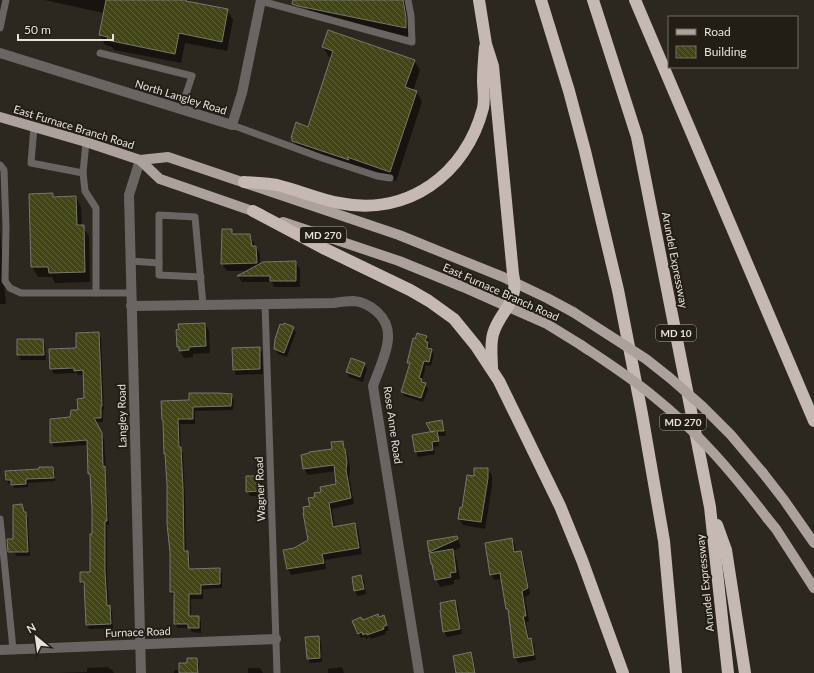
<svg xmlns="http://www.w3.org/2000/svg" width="814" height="673" viewBox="0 0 814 673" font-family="Lato,sans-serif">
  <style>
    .shadow { fill: #0007 }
    .building { fill: url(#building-back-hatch); stroke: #77786d }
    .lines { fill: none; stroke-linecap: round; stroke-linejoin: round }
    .service { stroke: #6a6562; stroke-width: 7 }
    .minor { stroke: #6a6562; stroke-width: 10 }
    .primary { stroke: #aca19c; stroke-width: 10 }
    .motorway { stroke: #c6b9b3; stroke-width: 12 }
    .primary-bridge { stroke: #aca19c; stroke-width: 10 }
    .labels { text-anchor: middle; stroke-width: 4; stroke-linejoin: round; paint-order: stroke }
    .shield { fill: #231e15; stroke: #aca7a1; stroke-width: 1 }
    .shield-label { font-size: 10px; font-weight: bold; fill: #e6e2dd }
    .street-label { font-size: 11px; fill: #e6e2dd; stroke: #231e15 }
  </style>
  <defs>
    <pattern id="building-back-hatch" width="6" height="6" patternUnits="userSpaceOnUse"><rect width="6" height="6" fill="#424515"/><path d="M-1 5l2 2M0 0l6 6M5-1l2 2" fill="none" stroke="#5d6037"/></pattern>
  </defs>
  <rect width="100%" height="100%" fill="#2c271f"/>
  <!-- shadow -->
  <g class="shadow">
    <polygon points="44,0 189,0 191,3 227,10 233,20 227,51 185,43 181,63 114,50 112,47 105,45 100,35 104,13"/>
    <polygon points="308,0 406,0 412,37 312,17 306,7"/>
    <polygon points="323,47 414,61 420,70 413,91 417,92 422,102 396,181 299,150 293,140 308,128 332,58 329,57"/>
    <polygon points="53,194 55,198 76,197 81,207 82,226 89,236 90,282 55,283 52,277 38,277 32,267 30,195"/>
    <polygon points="0,229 6,304 0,304"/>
    <polygon points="231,230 235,235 250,235 260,254 260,264 296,262 300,269 300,287 274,287 272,282 242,282 238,276 249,271 227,271 222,264"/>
    <polygon points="205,324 209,331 210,353 193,354 193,357 184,358 178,347 177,330"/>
    <polygon points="293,328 296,332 287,357 278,354 275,349"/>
    <polygon points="99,333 101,338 104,410 103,410 103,422 95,422 104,439 109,525 107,525 107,576 109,607 112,611 113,628 89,629 87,625 86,587 84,587 81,582 91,573 93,535 91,479 89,474 88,445 54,447 51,443 71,418 79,411 85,399 84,375 78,375 77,373 54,374 51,369 50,350 77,349"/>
    <polygon points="426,336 429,341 430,349 434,354 431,366 426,365 422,381 428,389 423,402 404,396 402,391 410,365 408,363 416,340"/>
    <polygon points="18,340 42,340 45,344 46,360 21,360 18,355"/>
    <polygon points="259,348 262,353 263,374 236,375 234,370"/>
    <polygon points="364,364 367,369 363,382 349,377 347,372"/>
    <polygon points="231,395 234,400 233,410 195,411 195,424 180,424 181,449 183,453 185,493 186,552 190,557 190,570 219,569 222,573 222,588 203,589 203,599 191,599 191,617 199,618 201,622 201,633 192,632 190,628 178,628 175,624 175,597 173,597 171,592 171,552 163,402 190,401"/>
    <polygon points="441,422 444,426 446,436 439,436 441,446 439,436 437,436 439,446 434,447 435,454 418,457 416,452 413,436 433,433"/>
    <polygon points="342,442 348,456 350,468 349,477 354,504 332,509 335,527 355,524 358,530 362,554 325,560 326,569 291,575 288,569 295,549 309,541 311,507 316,498 338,485 336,471 308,475 304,469 333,450"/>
    <polygon points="53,468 55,471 55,481 28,483 28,487 14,488 12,483 9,484 6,480"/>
    <polygon points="488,469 492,476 492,486 485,529 463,525 459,519 475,477"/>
    <polygon points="259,477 262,481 262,496 250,496 247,491"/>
    <polygon points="21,506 28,518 30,556 17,556 14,552"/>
    <polygon points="457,537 461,547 453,551 456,557 460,579 454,580 454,584 440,587 436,579 434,568 432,564 428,542"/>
    <polygon points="511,539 515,544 516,553 520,552 524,558 530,594 525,597 529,621 526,622 529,639 530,639 534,645 536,660 519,663 515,658 514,642 502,579 494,580 491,574"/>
    <polygon points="361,576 364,580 366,594 358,596 355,591 353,577"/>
    <polygon points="455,601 458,606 462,634 447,637 444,632 441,610"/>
    <polygon points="383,616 389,630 385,632 386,634 371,639 370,637 366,639 365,637 361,638 358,633 362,621"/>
    <polygon points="319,637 321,642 322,662 310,663 308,658"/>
    <polygon points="471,654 473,658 476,673 457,673"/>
    <polygon points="196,659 199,664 199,673 174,673 174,670 180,670"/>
    <polygon points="108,667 109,669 112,669 114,673 58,673 87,672 87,668"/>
    <polygon points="342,667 344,673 328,673 328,669"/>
    <polygon points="248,668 260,668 263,673 248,673"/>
  </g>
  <!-- building -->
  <g class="building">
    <polygon points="106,0 187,0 186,1 228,9 222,42 179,33 175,54 107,40 108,37 99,35"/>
    <polygon points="293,0 403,0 406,17 406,28 298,6 292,4"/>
    <polygon points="328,30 415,60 405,87 417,91 390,172 347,157 349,160 292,141 292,138 291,138 296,122 308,127 333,51 322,47"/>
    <polygon points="53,193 53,197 76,196 77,225 84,225 85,272 49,273 48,267 31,267 29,194"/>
    <polygon points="222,229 232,229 232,234 250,234 252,246 256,246 257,263 221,264"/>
    <polygon points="296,261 296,281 270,281 270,276 237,276 263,262"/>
    <polygon points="205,323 206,346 189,347 189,350 179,351 179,347 177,347 176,330 179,329 178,324"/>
    <polygon points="284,323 294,327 284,353 274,349 275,339 280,324 283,325"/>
    <polygon points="99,332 102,406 101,406 101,418 94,418 102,433 103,467 105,466 107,521 105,521 105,571 107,606 110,605 111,624 86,625 84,582 80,582 80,572 90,572 90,534 92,534 92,509 90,474 88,474 87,440 50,443 50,419 70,417 71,410 78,410 77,399 84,398 83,370 74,371 74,368 50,369 49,349 76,348 76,333"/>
    <polygon points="417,333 427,336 425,341 428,342 427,348 432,349 429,362 424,361 419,378 422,379 421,382 426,383 421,398 401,392 410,363 407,363 413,338 415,339"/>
    <polygon points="17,339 43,339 44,355 17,355"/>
    <polygon points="260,347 260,369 233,370 232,348"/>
    <polygon points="351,358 365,363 360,377 346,372"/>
    <polygon points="189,393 219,393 232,394 231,406 193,407 193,419 178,419 179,447 181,447 183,488 184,551 188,551 189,569 220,568 220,584 201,585 201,594 189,594 189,616 199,616 199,628 188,628 188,624 174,624 174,592 170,592 170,552 167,524 167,485 165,454 164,454 163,420 162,420 161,401 189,400"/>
    <polygon points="442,420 444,431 437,431 439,441 432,442 433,450 415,452 412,435 435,431 431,432 426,423"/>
    <polygon points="343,441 344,449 345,449 347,462 346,470 351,498 329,503 333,527 355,523 359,548 322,554 324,563 287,569 283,550 294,548 308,540 303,513 304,513 303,507 310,506 308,498 315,497 314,493 321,492 320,487 336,484 334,465 303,469 301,455 309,453 309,452 332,449 331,442"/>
    <polygon points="39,467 53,467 54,478 26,479 26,484 11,485 11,480 6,480 5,471 39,469"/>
    <polygon points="474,468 488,468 488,478 481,522 458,519 460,507 462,508 467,475 474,476"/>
    <polygon points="246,476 260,476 260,491 246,492"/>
    <polygon points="22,504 24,512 26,512 28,552 8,552 7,539 13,539 13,505"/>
    <polygon points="457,536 458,539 429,552 427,541"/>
    <polygon points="512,538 514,552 521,551 528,588 522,591 526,616 523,616 528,639 531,638 534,655 514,658 508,609 506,609 500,573 490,575 485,543"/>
    <polygon points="453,549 456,572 450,573 451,577 435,580 432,564 431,564 429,553"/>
    <polygon points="361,575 364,589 354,591 352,577"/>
    <polygon points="455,600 460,629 443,632 440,610 441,609 440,603"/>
    <polygon points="378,614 379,617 384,615 387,625 383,627 384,629 367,635 367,633 363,635 362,632 358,634 352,621 361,617 363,620"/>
    <polygon points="319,636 320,658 307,659 305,637"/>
    <polygon points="471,652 475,673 456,673 453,656"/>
    <polygon points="187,658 197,658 198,673 179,673 179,663 187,663"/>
  </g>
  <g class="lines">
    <!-- service -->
    <g class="service">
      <polyline points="261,1 412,42 411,16 408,0"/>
      <polyline points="0,28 6,0"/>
      <polyline points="100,53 192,76 181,109"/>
      <polyline points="232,125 322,158 377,176 390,178"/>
      <polyline points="34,126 31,163 83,173 86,142"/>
      <polyline points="0,165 4,170 6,227 5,281 10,288 21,293 96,293"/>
      <polyline points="83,173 85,191 96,208 96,293 131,293"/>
      <polyline points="130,261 159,263 159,215 195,217 203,305"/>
      <polyline points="159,263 159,275 201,277"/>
      <polyline points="265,304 277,673"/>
      <polyline points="0,519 13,649"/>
    </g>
    <!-- minor -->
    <g class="minor">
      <polyline points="0,53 232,125 242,93 261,0"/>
      <polyline points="140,160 129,195 141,673"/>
      <path d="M131,306l203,-3c6,-1 13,-2 19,-2 17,1 35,16 35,34 1,14 -10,37 -15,51l46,287"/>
      <polyline points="0,650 276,639"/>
    </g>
    <!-- primary -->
    <g class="primary">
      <polyline points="0,117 86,142 140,160 168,157 399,235 503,277 547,298 573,312"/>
      <polyline points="140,160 160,179 261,214"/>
      <polyline points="283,222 399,261 463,287 547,324 581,345"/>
      <polyline points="763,473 784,500 814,543"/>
      <polyline points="767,518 776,529 814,588"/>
    </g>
    <!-- motorway -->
    <g class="motorway">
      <path d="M479,0l7,44 7,22 20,208c7,29 -13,36 -20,60 -3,11 -1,24 -1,35"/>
      <polyline points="541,0 569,91 585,151 618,290 642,414 664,541 676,673"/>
      <polyline points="593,0 637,137 710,507 728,673"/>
      <polyline points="635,0 814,421"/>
      <path d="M244,182c11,1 23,1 33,3 21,5 41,14 62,18 69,14 127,-29 144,-95 2,-8 0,-19 0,-27 0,-12 1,-22 2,-34"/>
      <polyline points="253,211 323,248 410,290 429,301 454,319 476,346 499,381 560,506 582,560 623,673"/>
      <polyline points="717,525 726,550 745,673"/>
    </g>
    <!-- primary-bridge -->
    <g class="primary-bridge">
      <polyline points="573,312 646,359 670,378 702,406 731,435 763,473"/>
      <path d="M581,345c24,16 49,32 72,51 45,36 79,76 114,122"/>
    </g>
  </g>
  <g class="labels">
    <!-- shield labels -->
    <g class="shield">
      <rect x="300" y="227" width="46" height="16" rx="3"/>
      <rect x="656" y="325" width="40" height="16" rx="3"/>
      <rect x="660" y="414" width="46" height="16" rx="3"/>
    </g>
    <g class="shield-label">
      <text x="323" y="239">MD 270</text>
      <text x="676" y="337">MD 10</text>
      <text x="683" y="426">MD 270</text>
    </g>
    <!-- street labels -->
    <g class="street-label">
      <text transform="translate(181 97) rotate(17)" y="4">North Langley Road</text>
      <text transform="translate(74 127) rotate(17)" y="4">East Furnace Branch Road</text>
      <text transform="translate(675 260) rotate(79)" y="4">Arundel Expressway</text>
      <text transform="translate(501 292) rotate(24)" y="4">East Furnace Branch Road</text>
      <text transform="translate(122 416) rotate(-91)" y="4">Langley Road</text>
      <text transform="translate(393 425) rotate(82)" y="4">Rose Anne Road</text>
      <text transform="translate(260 489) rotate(-92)" y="4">Wagner Road</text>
      <text transform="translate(705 583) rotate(-96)" y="4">Arundel Expressway</text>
      <text transform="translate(138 632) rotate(-2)" y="4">Furnace Road</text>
    </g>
  </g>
  <!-- legend -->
  <rect x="668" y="16" width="130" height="52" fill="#231e15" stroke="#716c65"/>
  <rect x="676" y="29" width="20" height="6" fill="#aca19c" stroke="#716c65"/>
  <text x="704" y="36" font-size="12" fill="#e6e2dd">Road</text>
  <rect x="676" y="46" width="20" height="12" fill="url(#building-back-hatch)" stroke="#716c65"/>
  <text x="704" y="56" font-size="12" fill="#e6e2dd">Building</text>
  <!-- north arrow -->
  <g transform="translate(36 637) rotate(331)" stroke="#231e15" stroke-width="3" paint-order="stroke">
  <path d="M0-3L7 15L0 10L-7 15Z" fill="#e6e2dd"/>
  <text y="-6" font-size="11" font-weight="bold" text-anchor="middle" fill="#e6e2dd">N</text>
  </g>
  <!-- scale -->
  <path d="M18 34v6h95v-6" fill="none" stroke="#e6e2dd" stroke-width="2"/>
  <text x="24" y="34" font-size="12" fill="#e6e2dd" stroke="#231e15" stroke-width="3" paint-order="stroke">50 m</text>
</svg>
